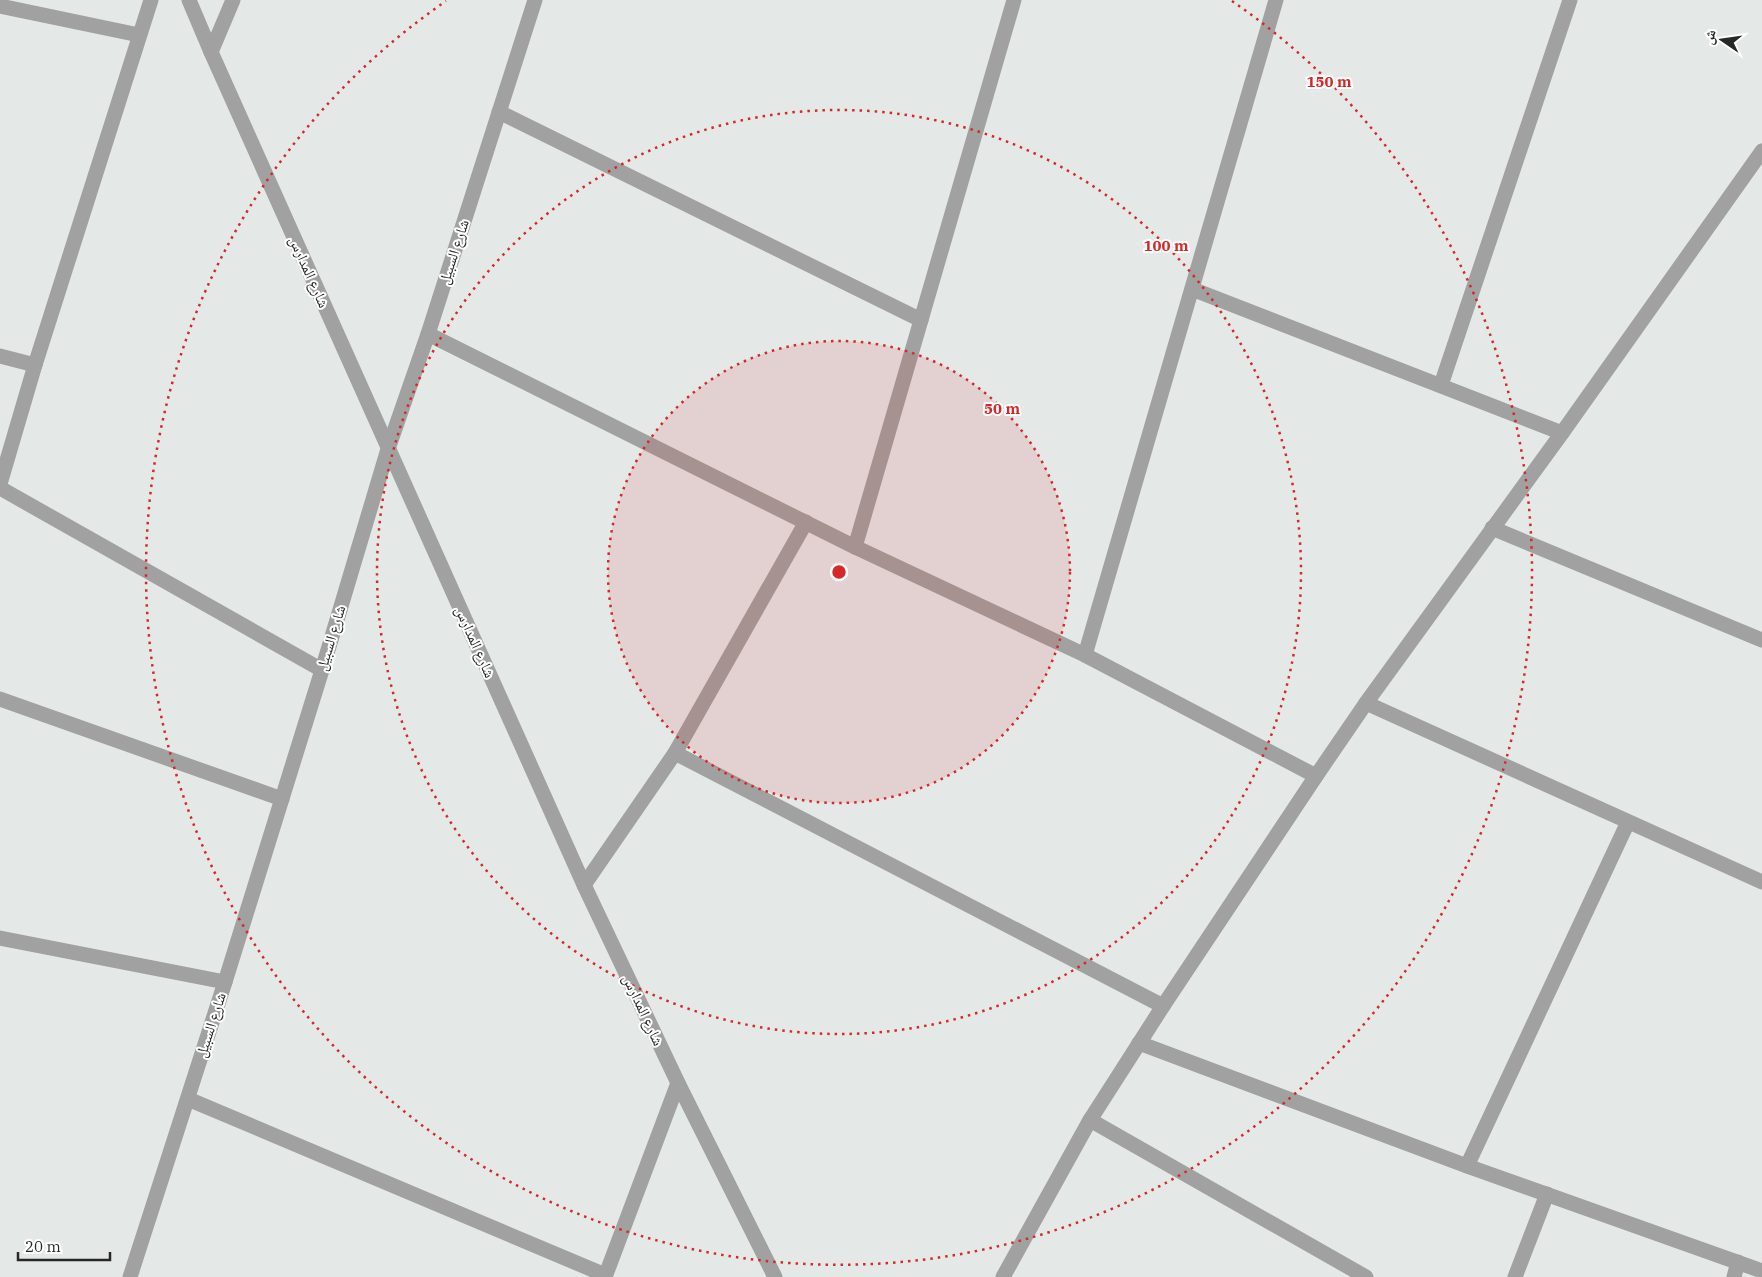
<svg xmlns="http://www.w3.org/2000/svg" width="1762" height="1277" viewBox="0 0 1762 1277" font-family="'IBM Plex Serif','Noto Naskh Arabic',serif">
  <style>
    .lines { fill: none; stroke-linecap: round; stroke-linejoin: round }
    .minor { stroke: #a0a1a0; stroke-width: 15 }
    .ring { fill: none; stroke: #d62828; stroke-width: 2.5; stroke-dasharray: 2.5 5 }
    .labels { text-anchor: middle; stroke-width: 4; stroke-linejoin: round; paint-order: stroke }
    .street-label { font-size: 15px; fill: #262827; stroke: #fff }
    .centre { fill: #d62828; stroke: #fff; stroke-width: 2.5 }
    .ring-label { font-size: 15px; text-anchor: middle; font-weight: bold; fill: #d62828; stroke: #fff; stroke-width: 4; stroke-linejoin: round; paint-order: stroke }
  </style>
  <rect width="100%" height="100%" fill="#e4e9e7"/>
  <g class="lines">
    <!-- minor -->
    <g class="minor">
      <polyline points="189,0 211,52 584,885 678,1083 775,1277"/>
      <polyline points="0,6 139,35"/>
      <polyline points="211,52 233,0"/>
      <polyline points="499,112 921,320 1014,0"/>
      <polyline points="1192,289 1562,433"/>
      <polyline points="428,334 855,547 1085,655 1316,776"/>
      <polyline points="0,356 35,365"/>
      <polyline points="1441,385 1570,0"/>
      <polyline points="0,484 35,365 151,0"/>
      <polyline points="0,488 322,670"/>
      <polyline points="806,522 675,753 1163,1006"/>
      <polyline points="1492,528 1762,640"/>
      <polyline points="855,547 921,320"/>
      <polyline points="1085,655 1276,0"/>
      <polyline points="0,699 282,799"/>
      <polyline points="1366,703 1762,882"/>
      <polyline points="584,885 675,753"/>
      <polyline points="0,938 225,982"/>
      <polyline points="1139,1043 1467,1166 1762,1271"/>
      <polyline points="188,1099 605,1275"/>
      <polyline points="1090,1120 1366,1277"/>
      <polyline points="1467,1166 1628,822"/>
      <polyline points="130,1277 225,982 322,670 388,449 428,334 535,0"/>
      <polyline points="605,1277 678,1083"/>
      <polyline points="1003,1277 1090,1120 1163,1006 1316,776 1366,703 1562,433 1762,151"/>
      <polyline points="1515,1277 1547,1194"/>
      <polyline points="1734,1277 1738,1262"/>
    </g>
  </g>
  <!-- distance rings -->
  <circle cx="839" cy="572" r="231" fill="#d62828" fill-opacity=".12"/>
  <g class="ring">
    <circle cx="839" cy="572" r="231"/>
    <circle cx="839" cy="572" r="462"/>
    <path d="M1232 1A693 693 0 1 1 446 1"/>
  </g>
  <g class="labels">
    <!-- street labels -->
    <g class="street-label">
      <text transform="translate(454 252) rotate(-72)" y="5">شارع السبيل</text>
      <text transform="translate(309 272) rotate(66)" y="5">شارع المدارس</text>
      <text transform="translate(331 638) rotate(-73)" y="5">شارع السبيل</text>
      <text transform="translate(475 642) rotate(66)" y="5">شارع المدارس</text>
      <text transform="translate(643 1010) rotate(65)" y="5">شارع المدارس</text>
      <text transform="translate(211 1025) rotate(-72)" y="5">شارع السبيل</text>
    </g>
  </g>
  <circle cx="839" cy="572" r="8" class="centre"/>
  <g class="ring-label">
    <text x="1329" y="87">150 m</text>
    <text x="1166" y="251">100 m</text>
    <text x="1002" y="414">50 m</text>
  </g>
  <!-- north arrow -->
  <g transform="translate(1722 40) rotate(283)" stroke="#ffffff" stroke-width="4" paint-order="stroke">
  <path d="M0-4L9 19L0 12L-9 19Z" fill="#262827"/>
  <text y="-8" font-size="14" font-weight="bold" text-anchor="middle" fill="#262827">ش</text>
  </g>
  <!-- scale -->
  <path d="M18 1252v8h92v-8" fill="none" stroke="#262827" stroke-width="2.5"/>
  <text x="25" y="1252" font-size="15" fill="#262827" stroke="#ffffff" stroke-width="4" paint-order="stroke">20 m</text>
</svg>
